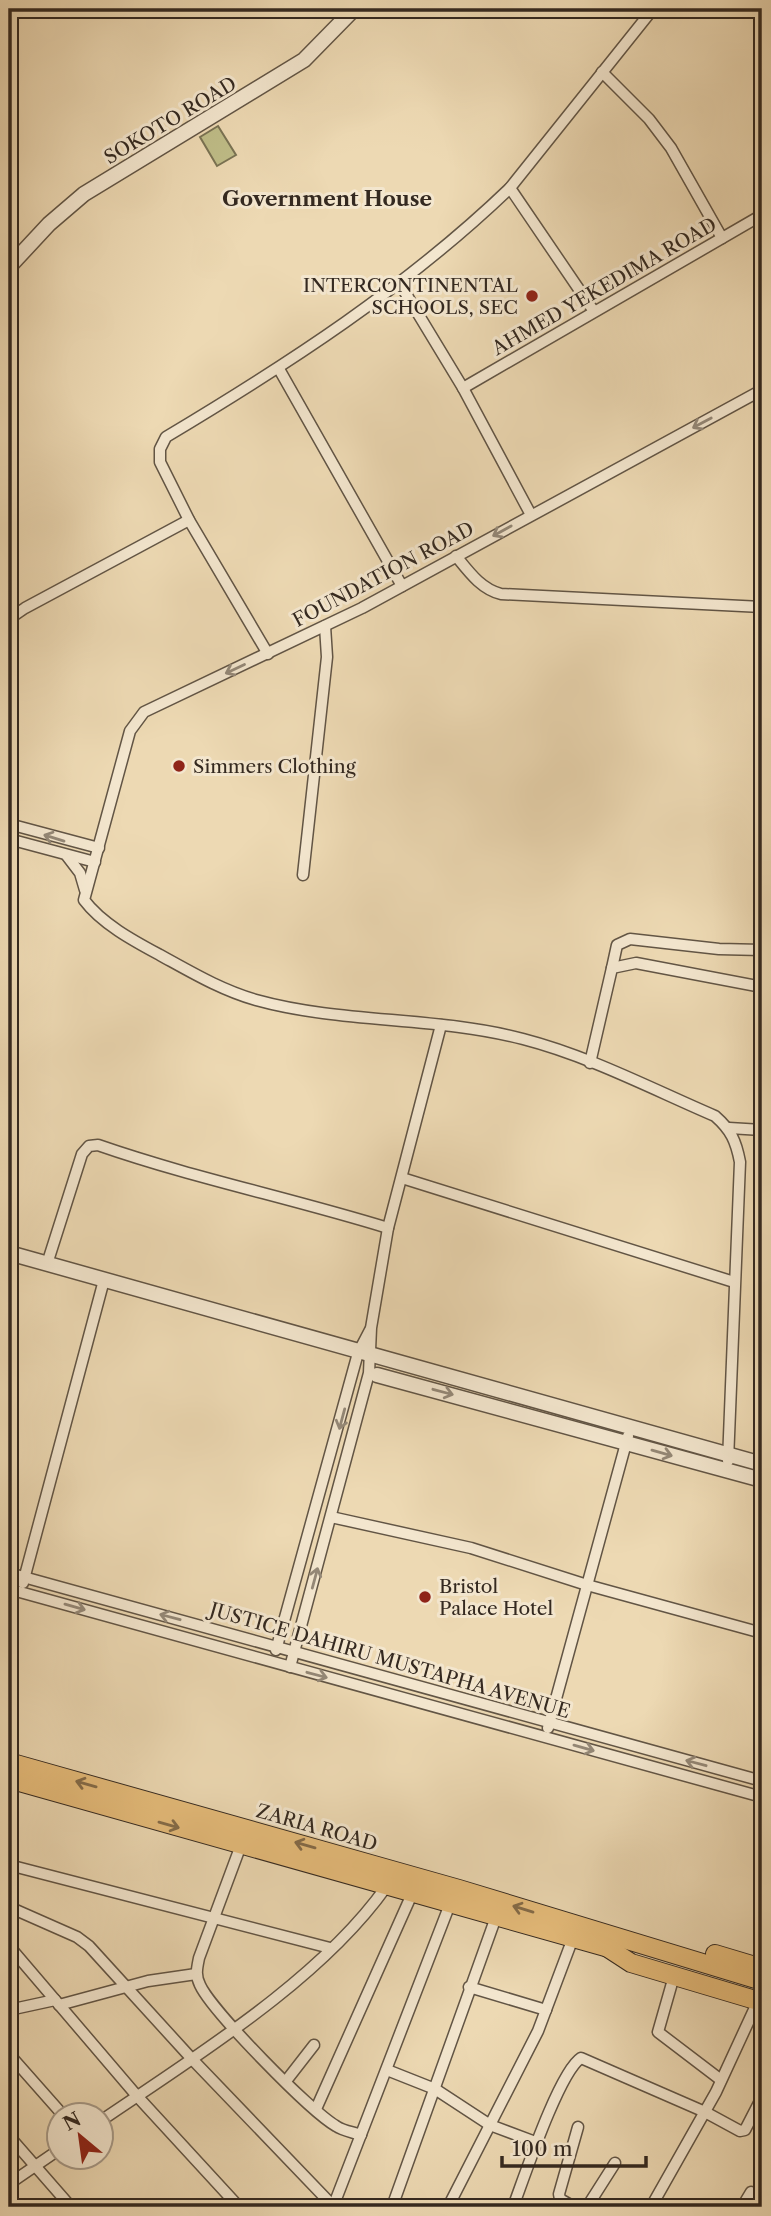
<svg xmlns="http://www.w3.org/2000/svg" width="771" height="2216" viewBox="0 0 771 2216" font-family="'Libre Caslon Text',serif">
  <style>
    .green { fill: #bfbd88; stroke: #7a7354; stroke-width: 2 }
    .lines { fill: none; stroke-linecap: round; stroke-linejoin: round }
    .minor-casing { stroke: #625545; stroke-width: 13 }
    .tertiary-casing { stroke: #625545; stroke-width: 17 }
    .trunk-casing { stroke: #342920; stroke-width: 20 }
    .minor { stroke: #f3e6ce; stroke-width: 10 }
    .tertiary { stroke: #f3e6ce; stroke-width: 14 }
    .trunk { stroke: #e6bc7a; stroke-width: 18 }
    .oneway { stroke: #948877 }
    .oneway2 { stroke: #846b48 }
    .poi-dot { fill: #8f2418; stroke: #f3e6ce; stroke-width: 2.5 }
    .labels { text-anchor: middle; stroke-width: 6; stroke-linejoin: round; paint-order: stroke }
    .street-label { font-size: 19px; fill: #342920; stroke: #f3e6ce }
    .poi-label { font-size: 19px; fill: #342920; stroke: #f3e6ce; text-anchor: start }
    .neighbourhood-label { font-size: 21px; font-weight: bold; fill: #342920; stroke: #f3e6ce }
  </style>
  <rect width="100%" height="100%" fill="#edd9b3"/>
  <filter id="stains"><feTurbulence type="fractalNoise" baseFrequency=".00286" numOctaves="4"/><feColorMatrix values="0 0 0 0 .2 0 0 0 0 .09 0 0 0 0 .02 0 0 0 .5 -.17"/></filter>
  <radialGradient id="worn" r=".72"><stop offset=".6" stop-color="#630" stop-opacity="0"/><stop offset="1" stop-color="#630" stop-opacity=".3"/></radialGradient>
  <!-- green -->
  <polygon class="green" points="218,126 236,155 217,166 200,137"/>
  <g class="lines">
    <defs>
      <g id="minor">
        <polyline points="757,9 762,15"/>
        <polyline points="602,72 649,119 671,148 722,238"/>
        <polyline points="510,188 593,310"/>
        <polyline points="400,284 463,388 531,515"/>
        <polyline points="279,369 402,586"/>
        <polyline points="463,388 762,215"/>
        <path d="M456,556c13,16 25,33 45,38l261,13"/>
        <polyline points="9,619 25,608 189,520"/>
        <path d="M268,654l-79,-134 -29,-58v-13l6,-12c122,-73 241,-150 344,-249l143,-179"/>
        <polyline points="9,824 99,848"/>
        <polyline points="9,839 95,862"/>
        <polyline points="67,856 80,873 85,890"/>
        <polyline points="303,875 327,657 325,626"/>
        <polyline points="612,968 617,945 630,939 719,949 762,950"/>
        <polyline points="590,1063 612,968 636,963 762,987"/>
        <polyline points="729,1128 762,1130"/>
        <polyline points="402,1178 734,1282"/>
        <path d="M47,1264l35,-110 7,-8 9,-1c95,33 193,53 290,83"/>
        <path d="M728,1461l12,-299c-4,-21 -9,-32 -25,-46 -63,-27 -126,-60 -192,-77 -87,-23 -180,-15 -267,-39 -35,-10 -65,-28 -96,-45 -26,-14 -58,-31 -76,-55l46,-169 14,-19 218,-104 400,-218"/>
        <polyline points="331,1517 471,1548 587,1585 762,1633"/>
        <polyline points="9,1573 762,1781"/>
        <polyline points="23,1583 104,1280"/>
        <polyline points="9,1589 762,1797"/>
        <polyline points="276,1650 358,1353 370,1330"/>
        <polyline points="290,1667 369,1373 371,1328 388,1228 441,1025"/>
        <polyline points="548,1728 628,1436"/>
        <path d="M241,1845l-42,113c-2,10 -4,17 1,27 12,26 110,126 136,141 7,5 17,6 25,9"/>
        <polyline points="9,1865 330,1948"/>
        <polyline points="9,1907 77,1937 89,1946 191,2058 334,2207"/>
        <polyline points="9,1946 137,2096 239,2207"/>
        <polyline points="674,1976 658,2032 721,2080"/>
        <polyline points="469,1987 546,2010"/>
        <polyline points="59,2005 148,1981 196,1974"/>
        <polyline points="9,2010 55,2000"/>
        <polyline points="9,2054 62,2114"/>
        <polyline points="387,2070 435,2089 490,2125 538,2143"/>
        <polyline points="286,2081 314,2045"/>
        <polyline points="316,2109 412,1894"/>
        <path d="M102,2120c94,-64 218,-140 284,-233"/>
        <polyline points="9,2136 71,2207"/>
        <polyline points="9,2184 60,2149"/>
        <polyline points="333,2207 450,1904"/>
        <polyline points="392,2207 496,1917"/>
        <polyline points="448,2207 538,2031 573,1938"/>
        <path d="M513,2207c11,-29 46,-135 68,-149l124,54 35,19 5,-1 17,-33"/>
        <polyline points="574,2207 560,2199 559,2194 578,2127"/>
        <polyline points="587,2207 615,2163"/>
        <polyline points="651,2207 716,2092 758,2001"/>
        <polyline points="742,2207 751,2192"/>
      </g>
      <g id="tertiary">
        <polyline points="9,267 49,224 84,194 304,60 354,9"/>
        <polyline points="9,1253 762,1464"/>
        <polyline points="377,1375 762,1480"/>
      </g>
      <g id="trunk">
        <polyline points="9,1762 459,1889 762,1981"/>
        <polyline points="9,1779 609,1948"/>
        <polyline points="608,1948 631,1963 762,2002"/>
        <polyline points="715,1954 762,1968"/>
      </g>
    </defs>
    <!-- minor casing -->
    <use href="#minor" class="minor-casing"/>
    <!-- tertiary casing -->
    <use href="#tertiary" class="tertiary-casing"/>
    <!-- trunk casing -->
    <use href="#trunk" class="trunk-casing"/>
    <!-- minor -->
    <use href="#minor" class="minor"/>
    <!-- tertiary -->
    <use href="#tertiary" class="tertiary"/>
    <!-- trunk -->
    <use href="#trunk" class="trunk"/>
  </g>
  <!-- one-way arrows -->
  <defs><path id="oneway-shaft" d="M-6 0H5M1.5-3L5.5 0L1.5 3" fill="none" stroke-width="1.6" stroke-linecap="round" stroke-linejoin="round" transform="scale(1.75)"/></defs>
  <g class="oneway">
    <use href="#oneway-shaft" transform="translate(702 423) rotate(152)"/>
    <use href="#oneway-shaft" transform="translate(502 531) rotate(151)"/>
    <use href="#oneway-shaft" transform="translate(235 669) rotate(155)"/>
    <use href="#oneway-shaft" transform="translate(54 838) rotate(-163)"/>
    <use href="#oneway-shaft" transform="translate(443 1392) rotate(15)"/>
    <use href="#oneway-shaft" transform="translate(342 1419) rotate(105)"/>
    <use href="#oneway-shaft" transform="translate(662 1453) rotate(16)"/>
    <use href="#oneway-shaft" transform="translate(315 1578) rotate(-75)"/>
    <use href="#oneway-shaft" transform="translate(75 1607) rotate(16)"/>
    <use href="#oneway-shaft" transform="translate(170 1617) rotate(-165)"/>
    <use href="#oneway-shaft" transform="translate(317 1675) rotate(15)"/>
    <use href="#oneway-shaft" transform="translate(584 1748) rotate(16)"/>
    <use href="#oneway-shaft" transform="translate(696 1763) rotate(-165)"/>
  </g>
  <g class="oneway2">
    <use href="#oneway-shaft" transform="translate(86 1784) rotate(-164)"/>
    <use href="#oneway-shaft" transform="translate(169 1825) rotate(16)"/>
    <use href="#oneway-shaft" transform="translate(305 1845) rotate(-164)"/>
    <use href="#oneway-shaft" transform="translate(523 1909) rotate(-163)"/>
  </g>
  <!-- markers -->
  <g class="poi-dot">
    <circle cx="532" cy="296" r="7"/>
    <circle cx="179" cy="766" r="7"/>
    <circle cx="425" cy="1597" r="7"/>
  </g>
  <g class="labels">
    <!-- street labels -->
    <g class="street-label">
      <text transform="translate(170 120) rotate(-31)" y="7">SOKOTO ROAD</text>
      <text transform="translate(604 286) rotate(-30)" y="7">AHMED YEKEDIMA ROAD</text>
      <text transform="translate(383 574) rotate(-28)" y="7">FOUNDATION ROAD</text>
      <text transform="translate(390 1660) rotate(16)" y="7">JUSTICE DAHIRU MUSTAPHA AVENUE</text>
      <text transform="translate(317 1827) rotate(16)" y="7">ZARIA ROAD</text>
    </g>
    <!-- poi labels -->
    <g class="poi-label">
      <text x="518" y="292" text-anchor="end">INTERCONTINENTAL<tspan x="518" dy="22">SCHOOLS, SEC</tspan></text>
      <text x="193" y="773">Simmers Clothing</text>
      <text x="439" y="1593">Bristol<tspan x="439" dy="22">Palace Hotel</tspan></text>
    </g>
    <!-- neighbourhood labels -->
    <g class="neighbourhood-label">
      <text x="327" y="206">Government House</text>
    </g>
  </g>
  <!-- margin -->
  <rect width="771" height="2216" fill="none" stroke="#edd9b3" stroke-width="35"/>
  <rect x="10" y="10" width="750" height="2195" fill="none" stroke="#342920" stroke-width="3.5"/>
  <rect x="18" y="18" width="736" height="2181" fill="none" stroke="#342920" stroke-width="2"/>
  <!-- north arrow -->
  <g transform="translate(80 2136) rotate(331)"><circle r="33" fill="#f3e6ce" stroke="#a79a88" stroke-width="2"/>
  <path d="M0-5L12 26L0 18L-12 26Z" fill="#8f2418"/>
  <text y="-10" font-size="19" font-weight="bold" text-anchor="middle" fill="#342920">N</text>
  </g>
  <!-- scale -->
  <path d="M502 2156v10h144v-10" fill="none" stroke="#342920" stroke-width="3.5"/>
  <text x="512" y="2156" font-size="21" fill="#342920" stroke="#f3e6ce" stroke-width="5" paint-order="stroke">100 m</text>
  <rect width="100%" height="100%" filter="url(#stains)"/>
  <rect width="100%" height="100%" fill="url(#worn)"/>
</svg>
